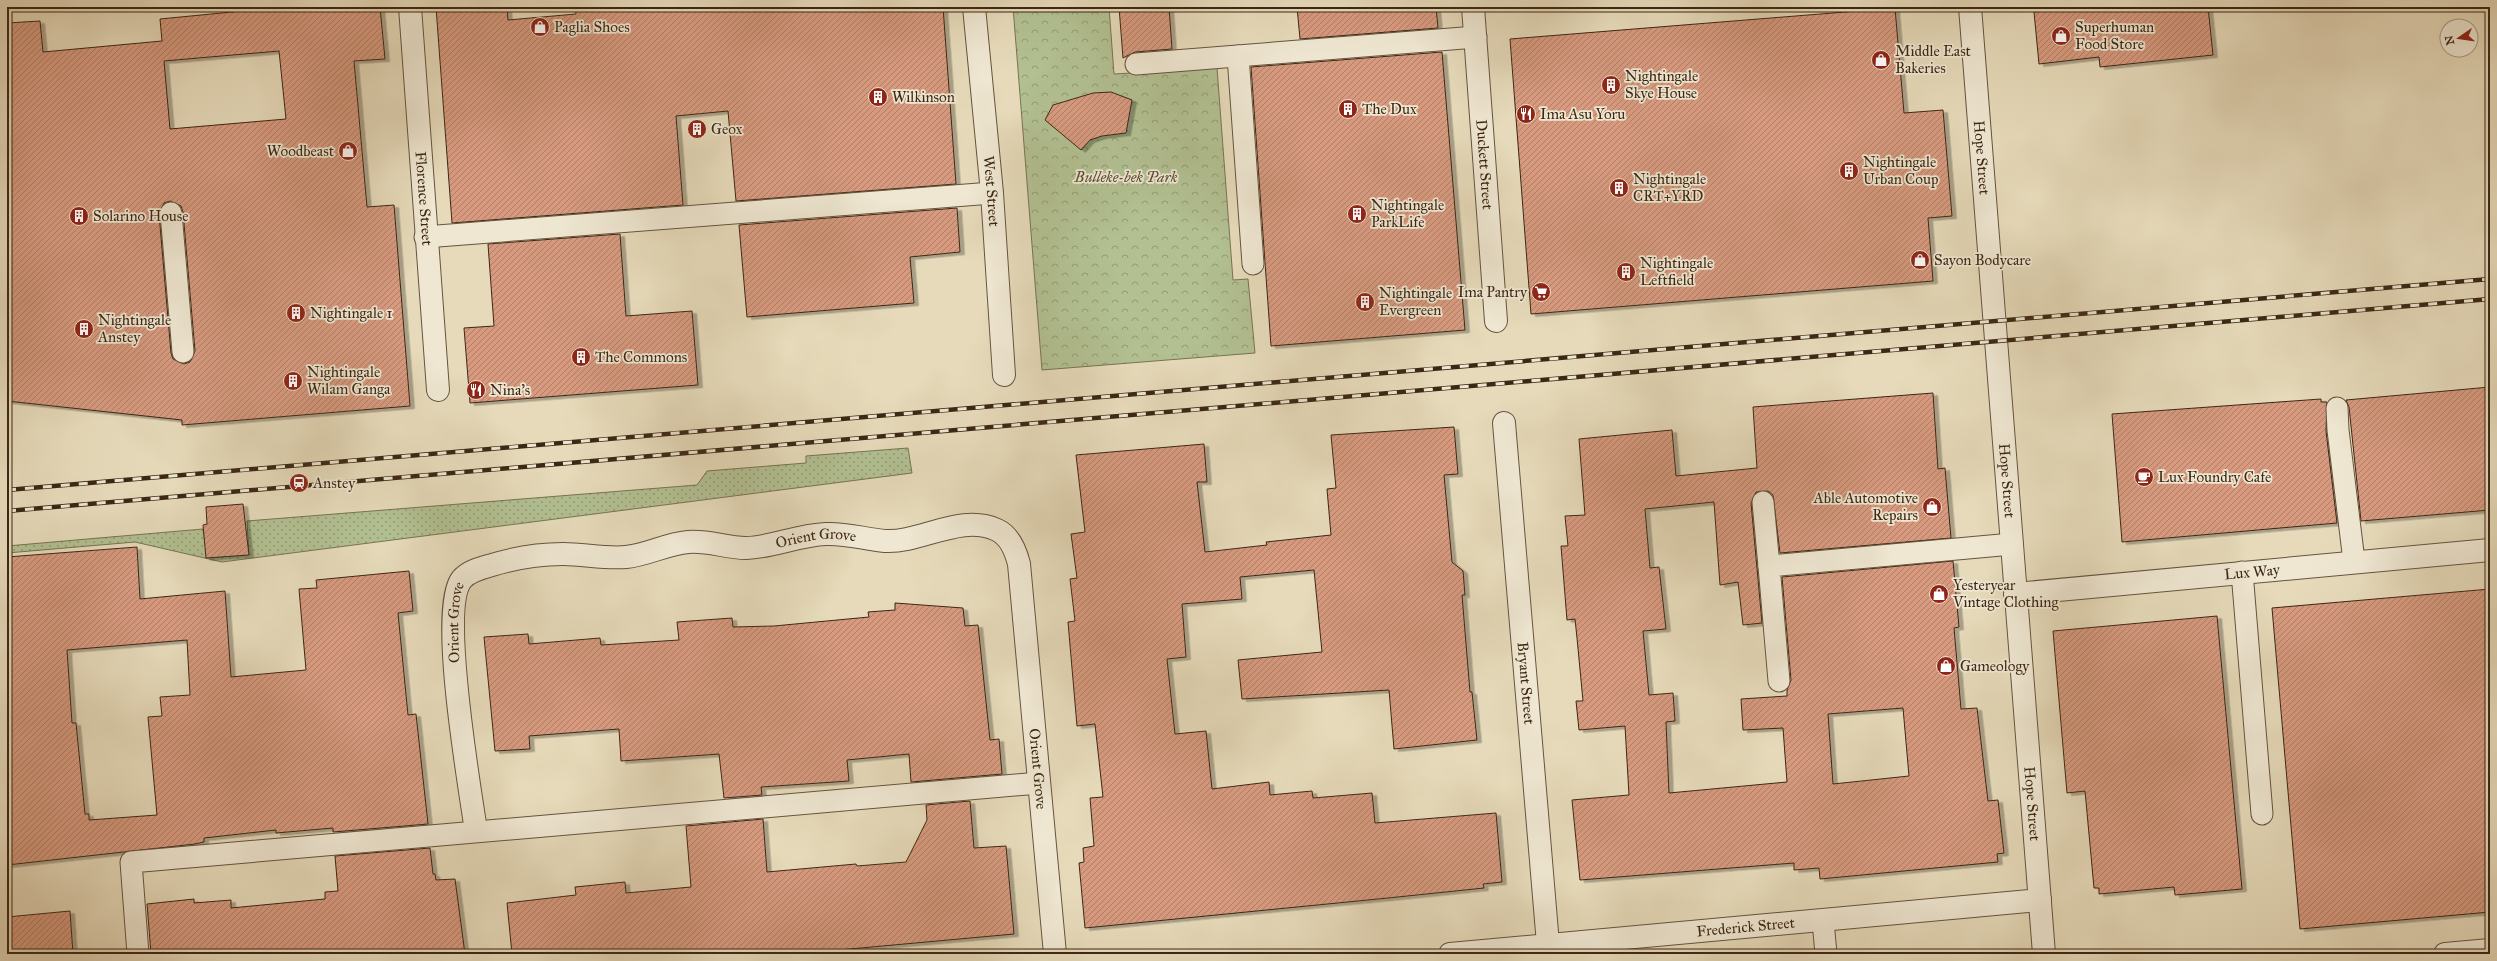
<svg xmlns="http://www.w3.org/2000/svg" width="2497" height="961" viewBox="0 0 2497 961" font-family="'IM FELL Great Primer',serif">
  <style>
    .grass { fill: url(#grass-dots); stroke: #777453 }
    .park { fill: url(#park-crowns); stroke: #777453 }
    .building { fill: url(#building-hatch); stroke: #3c2714; fill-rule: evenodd; filter: url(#shadow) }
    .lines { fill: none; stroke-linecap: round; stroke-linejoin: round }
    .service-casing { stroke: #66543e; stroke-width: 23 }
    .minor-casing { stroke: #66543e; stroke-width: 24 }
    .tertiary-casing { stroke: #66543e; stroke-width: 24 }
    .service { stroke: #efe7d2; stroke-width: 21 }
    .minor { stroke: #efe7d2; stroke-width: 22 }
    .tertiary { stroke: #efe7d2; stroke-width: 22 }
    .rail-casing { stroke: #3c2714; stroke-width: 4.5 }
    .rail { stroke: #efe7d2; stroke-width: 3; stroke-dasharray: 9; stroke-linecap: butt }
    .labels { text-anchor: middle; stroke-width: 3.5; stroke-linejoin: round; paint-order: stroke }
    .poi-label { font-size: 15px; fill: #3c2714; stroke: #efe7d2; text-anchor: start }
    .street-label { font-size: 15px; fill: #3c2714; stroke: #efe7d2 }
    .park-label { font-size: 15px; font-style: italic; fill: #5a4d34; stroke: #efe7d2 }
  </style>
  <defs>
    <pattern id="grass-dots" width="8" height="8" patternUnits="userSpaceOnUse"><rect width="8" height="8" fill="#b2c092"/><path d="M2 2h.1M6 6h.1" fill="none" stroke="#929c76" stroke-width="1.8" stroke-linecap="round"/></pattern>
    <pattern id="park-crowns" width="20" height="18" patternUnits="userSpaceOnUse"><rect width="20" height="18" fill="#b2c092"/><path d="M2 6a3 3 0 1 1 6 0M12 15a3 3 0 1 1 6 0" fill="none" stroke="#929c76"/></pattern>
    <pattern id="building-hatch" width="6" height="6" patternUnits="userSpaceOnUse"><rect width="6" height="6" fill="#d79a7f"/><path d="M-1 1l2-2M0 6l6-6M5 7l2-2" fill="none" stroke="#b07e67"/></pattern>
    <filter id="shadow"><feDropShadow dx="4.5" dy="2.5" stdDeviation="0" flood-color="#0004"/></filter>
  </defs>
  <rect width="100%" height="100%" fill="#e6daba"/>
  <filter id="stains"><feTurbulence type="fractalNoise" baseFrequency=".005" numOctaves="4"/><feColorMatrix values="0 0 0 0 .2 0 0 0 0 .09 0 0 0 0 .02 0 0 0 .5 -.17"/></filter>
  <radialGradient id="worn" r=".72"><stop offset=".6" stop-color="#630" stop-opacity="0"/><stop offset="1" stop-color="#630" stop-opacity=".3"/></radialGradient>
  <!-- grass -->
  <polygon class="grass" points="908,448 912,473 222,562 135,542 7,553 7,546 203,529 207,558 249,555 247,521 697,485 707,471 806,463 806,456"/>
  <!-- park -->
  <polygon class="park" points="1013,7 1109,7 1114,74 1217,68 1233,280 1248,279 1255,353 1042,370"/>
  <!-- building -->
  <g class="building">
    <path d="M241,7h139l5,52 -31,2 13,146 27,-2 16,201 -228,19v-5l-175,-19v-378l33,-2 3,31 119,-11 -2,-22 82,-8zM279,51l7,68 -116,10 -6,-68zM170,201l11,5 2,6 12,139 -5,11 -6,2 -11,-5 -2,-6 -12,-139 5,-11z"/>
    <polygon points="436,7 507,7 508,20 576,14 575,7 943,7 956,184 736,201 728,111 676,116 683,205 452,223"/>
    <polygon points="1119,7 1169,7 1172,49 1135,52 1123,58"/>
    <polygon points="1297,7 1436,7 1438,28 1300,39"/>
    <polygon points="2086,7 2208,7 2213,55 2100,67 2099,57 2039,64 2034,12"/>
    <polygon points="1895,8 1904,113 1943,110 1952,216 1928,218 1933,281 1531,314 1510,39"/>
    <polygon points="1442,52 1465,330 1271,346 1251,67"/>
    <polygon points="1111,92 1132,100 1126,133 1102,136 1090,140 1081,150 1045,120 1053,105 1093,93"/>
    <polygon points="957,208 960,252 910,257 914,303 747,317 739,225"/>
    <polygon points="620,234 626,316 692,311 698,385 470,403 464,328 494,326 488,244"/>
    <polygon points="2490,387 2490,510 2361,521 2349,407 2346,400"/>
    <path d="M1933,393l5,76 7,-1 6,70 -171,15 -7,-58 -5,-4 -12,1 -5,11 11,120 -19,2 -5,-43 -18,3 -6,-83 -69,7 5,59 9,-1 7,62 -23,2 6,64 24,-2 2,28 -9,1 3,71 118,-11 -4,-54 -40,2 -2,-31 46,-3v-6l4,-10 -9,-103 171,-16 6,66 -5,1 7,81 16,-1 11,93 10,-1 6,53 -7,1 1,8 -178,17 -1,-11 -25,2v-7l-214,17 -8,-80 57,-5 -4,-69 -46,4 -3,-29h7l-6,-63 -2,-19 -8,1 -6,-74h7l-3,-30 20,-1 -6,-76 93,-9 4,46 81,-8 -4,-61zM1903,708l6,68 -76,8 -5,-70z"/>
    <polygon points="2321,399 2321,402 2327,402 2326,431 2337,523 2122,542 2112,414"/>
    <polygon points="1454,427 1458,474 1444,475 1452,562 1463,571 1465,595 1462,595 1470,692 1472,692 1477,740 1394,749 1389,690 1242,699 1238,660 1322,652 1314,570 1240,577 1242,599 1182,604 1186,657 1167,659 1175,734 1206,731 1212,789 1269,782 1270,795 1312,791 1313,798 1372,793 1375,823 1496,813 1502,882 1483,884 1484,888 1388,898 1085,928 1079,863 1084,862 1083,848 1094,846 1090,798 1103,797 1095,724 1077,726 1068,622 1075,621 1070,579 1077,578 1071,534 1085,532 1076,455 1204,444 1207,482 1197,482 1205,552 1267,545 1266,542 1331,535 1327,489 1336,488 1331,435"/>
    <polygon points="243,504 249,555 206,558 203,525 207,524 206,507"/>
    <path d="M137,547l3,52 85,-8 6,86 75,-7 -7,-81 18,-1 -1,-8 93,-9 4,40 -15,2 10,102 8,-1 12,110 -95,8v-4l-57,5v-3l-72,8v4l-9,2 -188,21v-308zM187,640l3,55 -30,2 2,19 -14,1 9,98 -68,5v-6h-4l-9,-91h-4l-5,-73z"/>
    <polygon points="2490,589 2490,912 2300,929 2272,608"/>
    <polygon points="895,603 963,608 965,626 978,625 990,740 999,739 1002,774 911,782 909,754 847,760 849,781 761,787 762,795 724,798 719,754 621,761 619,729 529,736 530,749 495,751 484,637 528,634 529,644 600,638 601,645 679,640 677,622 732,618 733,627 774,626 869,617 868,612 895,610"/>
    <polygon points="2217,616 2242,889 2175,895 2174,887 2099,894 2099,888 2094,888 2085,791 2067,793 2053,631"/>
    <polygon points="970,801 974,848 1006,846 1014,934 795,954 512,954 507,903 576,895 575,887 625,882 626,893 691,887 686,826 763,819 767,872 856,864 857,866 906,862 927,820 926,805"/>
    <polygon points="430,848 433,874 435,874 436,880 455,879 465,954 151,954 147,904 194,899 194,903 231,900 231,908 325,899 325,892 338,891 335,856"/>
    <polygon points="70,911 73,954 7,954 7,917"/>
  </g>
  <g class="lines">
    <defs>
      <g id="service">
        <polyline points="1238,56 1253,264"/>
        <polyline points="1136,64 1476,37"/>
        <polyline points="171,213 183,352"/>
        <polyline points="425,237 992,193"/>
        <polyline points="2337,408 2338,430 2354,561"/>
        <polyline points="1763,502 1769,566"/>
        <polyline points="2242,572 2262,814"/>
        <polyline points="1779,681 1769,566 2012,544"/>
        <polyline points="1823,921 1826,954"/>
        <polyline points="138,954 131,862 1039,783"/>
      </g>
      <g id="minor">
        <path id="s1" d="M410,7l28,383"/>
        <path id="s2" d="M974,7l18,186 12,182"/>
        <path id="s3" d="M1473,7l23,314"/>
        <path id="s4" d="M1504,423l44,521"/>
        <path id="s5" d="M2015,594l475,-44"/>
        <path id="s6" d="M476,831c-6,-43 -38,-223 -14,-252 7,-8 19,-11 30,-14 23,-7 46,-11 71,-11 21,0 42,5 63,3 21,-2 40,-13 62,-15 20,-2 38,6 58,6 28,-1 52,-13 80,-14 19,-1 39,5 59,7 36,2 76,-28 112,-11 13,6 19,22 22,34l36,390"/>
        <path id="s7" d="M1450,954l590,-54"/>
        <polyline points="2445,954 2490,950"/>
      </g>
      <g id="tertiary">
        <path id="s8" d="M1970,7l74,947"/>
      </g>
    </defs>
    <!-- service casing -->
    <use href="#service" class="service-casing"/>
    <!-- minor casing -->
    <use href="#minor" class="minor-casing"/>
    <!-- tertiary casing -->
    <use href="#tertiary" class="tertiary-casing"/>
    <!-- service -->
    <use href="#service" class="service"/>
    <!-- minor -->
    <use href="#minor" class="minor"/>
    <!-- tertiary -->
    <use href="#tertiary" class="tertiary"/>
    <defs>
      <g id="rail">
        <polyline points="7,490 2490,279"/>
        <polyline points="7,511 2490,299"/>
      </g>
    </defs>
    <!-- rail casing -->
    <use href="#rail" class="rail-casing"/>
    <!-- rail -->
    <use href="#rail" class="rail"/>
  </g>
  <!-- icons -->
  <defs>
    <symbol id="shop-disc" viewBox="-11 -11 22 22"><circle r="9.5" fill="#8f2418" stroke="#efe7d2"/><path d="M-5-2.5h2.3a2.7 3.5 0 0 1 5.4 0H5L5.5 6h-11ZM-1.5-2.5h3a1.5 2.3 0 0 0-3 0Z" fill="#fff"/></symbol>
    <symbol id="building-disc" viewBox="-11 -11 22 22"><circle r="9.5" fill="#8f2418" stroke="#efe7d2"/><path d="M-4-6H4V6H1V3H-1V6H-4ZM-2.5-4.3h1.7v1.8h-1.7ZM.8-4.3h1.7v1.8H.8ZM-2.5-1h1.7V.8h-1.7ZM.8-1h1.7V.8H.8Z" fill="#fff"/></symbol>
    <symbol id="restaurant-disc" viewBox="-11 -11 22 22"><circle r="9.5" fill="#8f2418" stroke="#efe7d2"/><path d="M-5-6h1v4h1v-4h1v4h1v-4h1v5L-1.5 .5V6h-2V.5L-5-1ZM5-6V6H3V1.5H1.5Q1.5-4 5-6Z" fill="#fff"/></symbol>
    <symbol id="supermarket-disc" viewBox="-11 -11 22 22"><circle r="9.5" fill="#8f2418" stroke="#efe7d2"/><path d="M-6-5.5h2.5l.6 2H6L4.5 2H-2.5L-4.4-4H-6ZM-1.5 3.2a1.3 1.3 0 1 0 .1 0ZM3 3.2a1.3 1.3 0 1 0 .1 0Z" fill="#fff"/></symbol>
    <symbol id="cafe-disc" viewBox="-11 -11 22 22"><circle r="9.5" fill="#8f2418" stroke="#efe7d2"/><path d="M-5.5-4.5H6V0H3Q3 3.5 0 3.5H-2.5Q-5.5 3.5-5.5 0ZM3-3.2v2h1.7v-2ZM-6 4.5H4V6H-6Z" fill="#fff"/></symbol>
    <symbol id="station-disc" viewBox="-11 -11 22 22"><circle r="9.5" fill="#8f2418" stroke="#efe7d2"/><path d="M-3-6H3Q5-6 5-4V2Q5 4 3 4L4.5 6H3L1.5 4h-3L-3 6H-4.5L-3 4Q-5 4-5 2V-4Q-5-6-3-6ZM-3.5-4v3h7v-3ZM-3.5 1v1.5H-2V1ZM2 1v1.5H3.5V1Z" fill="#fff"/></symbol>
  </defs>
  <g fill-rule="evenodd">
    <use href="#shop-disc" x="529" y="16" width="22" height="22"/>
    <use href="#shop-disc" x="2050" y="25" width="22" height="22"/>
    <use href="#shop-disc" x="1870" y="49" width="22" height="22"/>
    <use href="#building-disc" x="1600" y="74" width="22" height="22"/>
    <use href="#building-disc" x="867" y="86" width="22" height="22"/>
    <use href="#building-disc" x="1337" y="98" width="22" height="22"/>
    <use href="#restaurant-disc" x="1515" y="103" width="22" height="22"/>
    <use href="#building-disc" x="686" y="118" width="22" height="22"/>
    <use href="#shop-disc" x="337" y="140" width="22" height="22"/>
    <use href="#building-disc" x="1838" y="160" width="22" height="22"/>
    <use href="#building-disc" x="1608" y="177" width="22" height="22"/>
    <use href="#building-disc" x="1346" y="203" width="22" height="22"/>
    <use href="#building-disc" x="68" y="205" width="22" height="22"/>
    <use href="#shop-disc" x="1909" y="249" width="22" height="22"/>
    <use href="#building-disc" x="1615" y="261" width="22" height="22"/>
    <use href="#supermarket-disc" x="1530" y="281" width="22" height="22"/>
    <use href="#building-disc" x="1354" y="291" width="22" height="22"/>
    <use href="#building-disc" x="285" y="302" width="22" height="22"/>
    <use href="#building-disc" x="73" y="318" width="22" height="22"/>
    <use href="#building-disc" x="570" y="346" width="22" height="22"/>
    <use href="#building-disc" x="282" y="370" width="22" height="22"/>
    <use href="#restaurant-disc" x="465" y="379" width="22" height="22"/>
    <use href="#cafe-disc" x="2133" y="466" width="22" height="22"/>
    <use href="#station-disc" x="288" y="472" width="22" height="22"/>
    <use href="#shop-disc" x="1921" y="496" width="22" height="22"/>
    <use href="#shop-disc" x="1928" y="583" width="22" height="22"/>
    <use href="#shop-disc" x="1935" y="655" width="22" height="22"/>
  </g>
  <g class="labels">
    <!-- poi labels -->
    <g class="poi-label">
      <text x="554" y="32">Paglia Shoes</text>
      <text x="2075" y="32">Superhuman<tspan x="2075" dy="17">Food Store</tspan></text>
      <text x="1895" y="56">Middle East<tspan x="1895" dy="17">Bakeries</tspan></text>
      <text x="1625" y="81">Nightingale<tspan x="1625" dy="17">Skye House</tspan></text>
      <text x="892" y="102">Wilkinson</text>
      <text x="1362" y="114">The Dux</text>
      <text x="1540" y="119">Ima Asu Yoru</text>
      <text x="711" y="134">Geox</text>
      <text x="334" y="156" text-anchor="end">Woodbeast</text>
      <text x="1863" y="167">Nightingale<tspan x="1863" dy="17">Urban Coup</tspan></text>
      <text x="1633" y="184">Nightingale<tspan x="1633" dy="17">CRT+YRD</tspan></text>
      <text x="1371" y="210">Nightingale<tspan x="1371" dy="17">ParkLife</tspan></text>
      <text x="93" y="221">Solarino House</text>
      <text x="1934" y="265">Sayon Bodycare</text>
      <text x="1640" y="268">Nightingale<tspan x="1640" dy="17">Leftfield</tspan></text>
      <text x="1527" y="297" text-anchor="end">Ima Pantry</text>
      <text x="1379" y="298">Nightingale<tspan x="1379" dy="17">Evergreen</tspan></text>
      <text x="310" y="318">Nightingale 1</text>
      <text x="98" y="325">Nightingale<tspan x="98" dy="17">Anstey</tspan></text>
      <text x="595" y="362">The Commons</text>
      <text x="307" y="377">Nightingale<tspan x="307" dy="17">Wilam Ganga</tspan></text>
      <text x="490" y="395">Nina's</text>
      <text x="2158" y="482">Lux Foundry Cafe</text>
      <text x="313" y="488">Anstey</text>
      <text x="1918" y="503" text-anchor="end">Able Automotive<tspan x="1918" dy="17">Repairs</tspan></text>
      <text x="1953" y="590">Yesteryear<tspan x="1953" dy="17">Vintage Clothing</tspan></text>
      <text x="1960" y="671">Gameology</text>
    </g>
    <!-- street labels -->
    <g class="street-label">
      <text dy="5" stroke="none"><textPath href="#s8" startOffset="151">Hope Street</textPath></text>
      <text dy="5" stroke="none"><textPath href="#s3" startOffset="158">Duckett Street</textPath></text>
      <text dy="5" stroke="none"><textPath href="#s2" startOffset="185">West Street</textPath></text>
      <text dy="5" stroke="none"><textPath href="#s1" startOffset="192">Florence Street</textPath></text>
      <text dy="5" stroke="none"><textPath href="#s8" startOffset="475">Hope Street</textPath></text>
      <text dy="5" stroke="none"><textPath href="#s6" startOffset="617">Orient Grove</textPath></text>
      <text dy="5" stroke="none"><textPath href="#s5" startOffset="238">Lux Way</textPath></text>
      <text dy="5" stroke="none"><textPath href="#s6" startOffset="210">Orient Grove</textPath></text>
      <text dy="5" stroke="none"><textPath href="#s4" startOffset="261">Bryant Street</textPath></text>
      <text dy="5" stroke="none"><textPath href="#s6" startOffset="1049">Orient Grove</textPath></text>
      <text dy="5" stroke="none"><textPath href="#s8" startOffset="799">Hope Street</textPath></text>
      <text dy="5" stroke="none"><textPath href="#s7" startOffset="297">Frederick Street</textPath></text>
    </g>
    <!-- park labels -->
    <g class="park-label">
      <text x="1126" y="182">Bulleke-bek Park</text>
    </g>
  </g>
  <!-- margin -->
  <rect width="2497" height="961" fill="none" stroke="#e6daba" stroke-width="24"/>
  <rect x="8" y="8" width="2481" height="945" fill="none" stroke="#3c2714" stroke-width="2"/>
  <rect x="12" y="12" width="2473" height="937" fill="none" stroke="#3c2714"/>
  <!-- north arrow -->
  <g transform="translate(2459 38) rotate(257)"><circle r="19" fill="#efe7d2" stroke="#a79a86"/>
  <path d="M0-3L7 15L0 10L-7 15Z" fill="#8f2418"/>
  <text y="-6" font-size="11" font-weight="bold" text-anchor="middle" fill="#3c2714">N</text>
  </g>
  <rect width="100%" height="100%" filter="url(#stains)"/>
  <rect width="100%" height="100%" fill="url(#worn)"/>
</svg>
